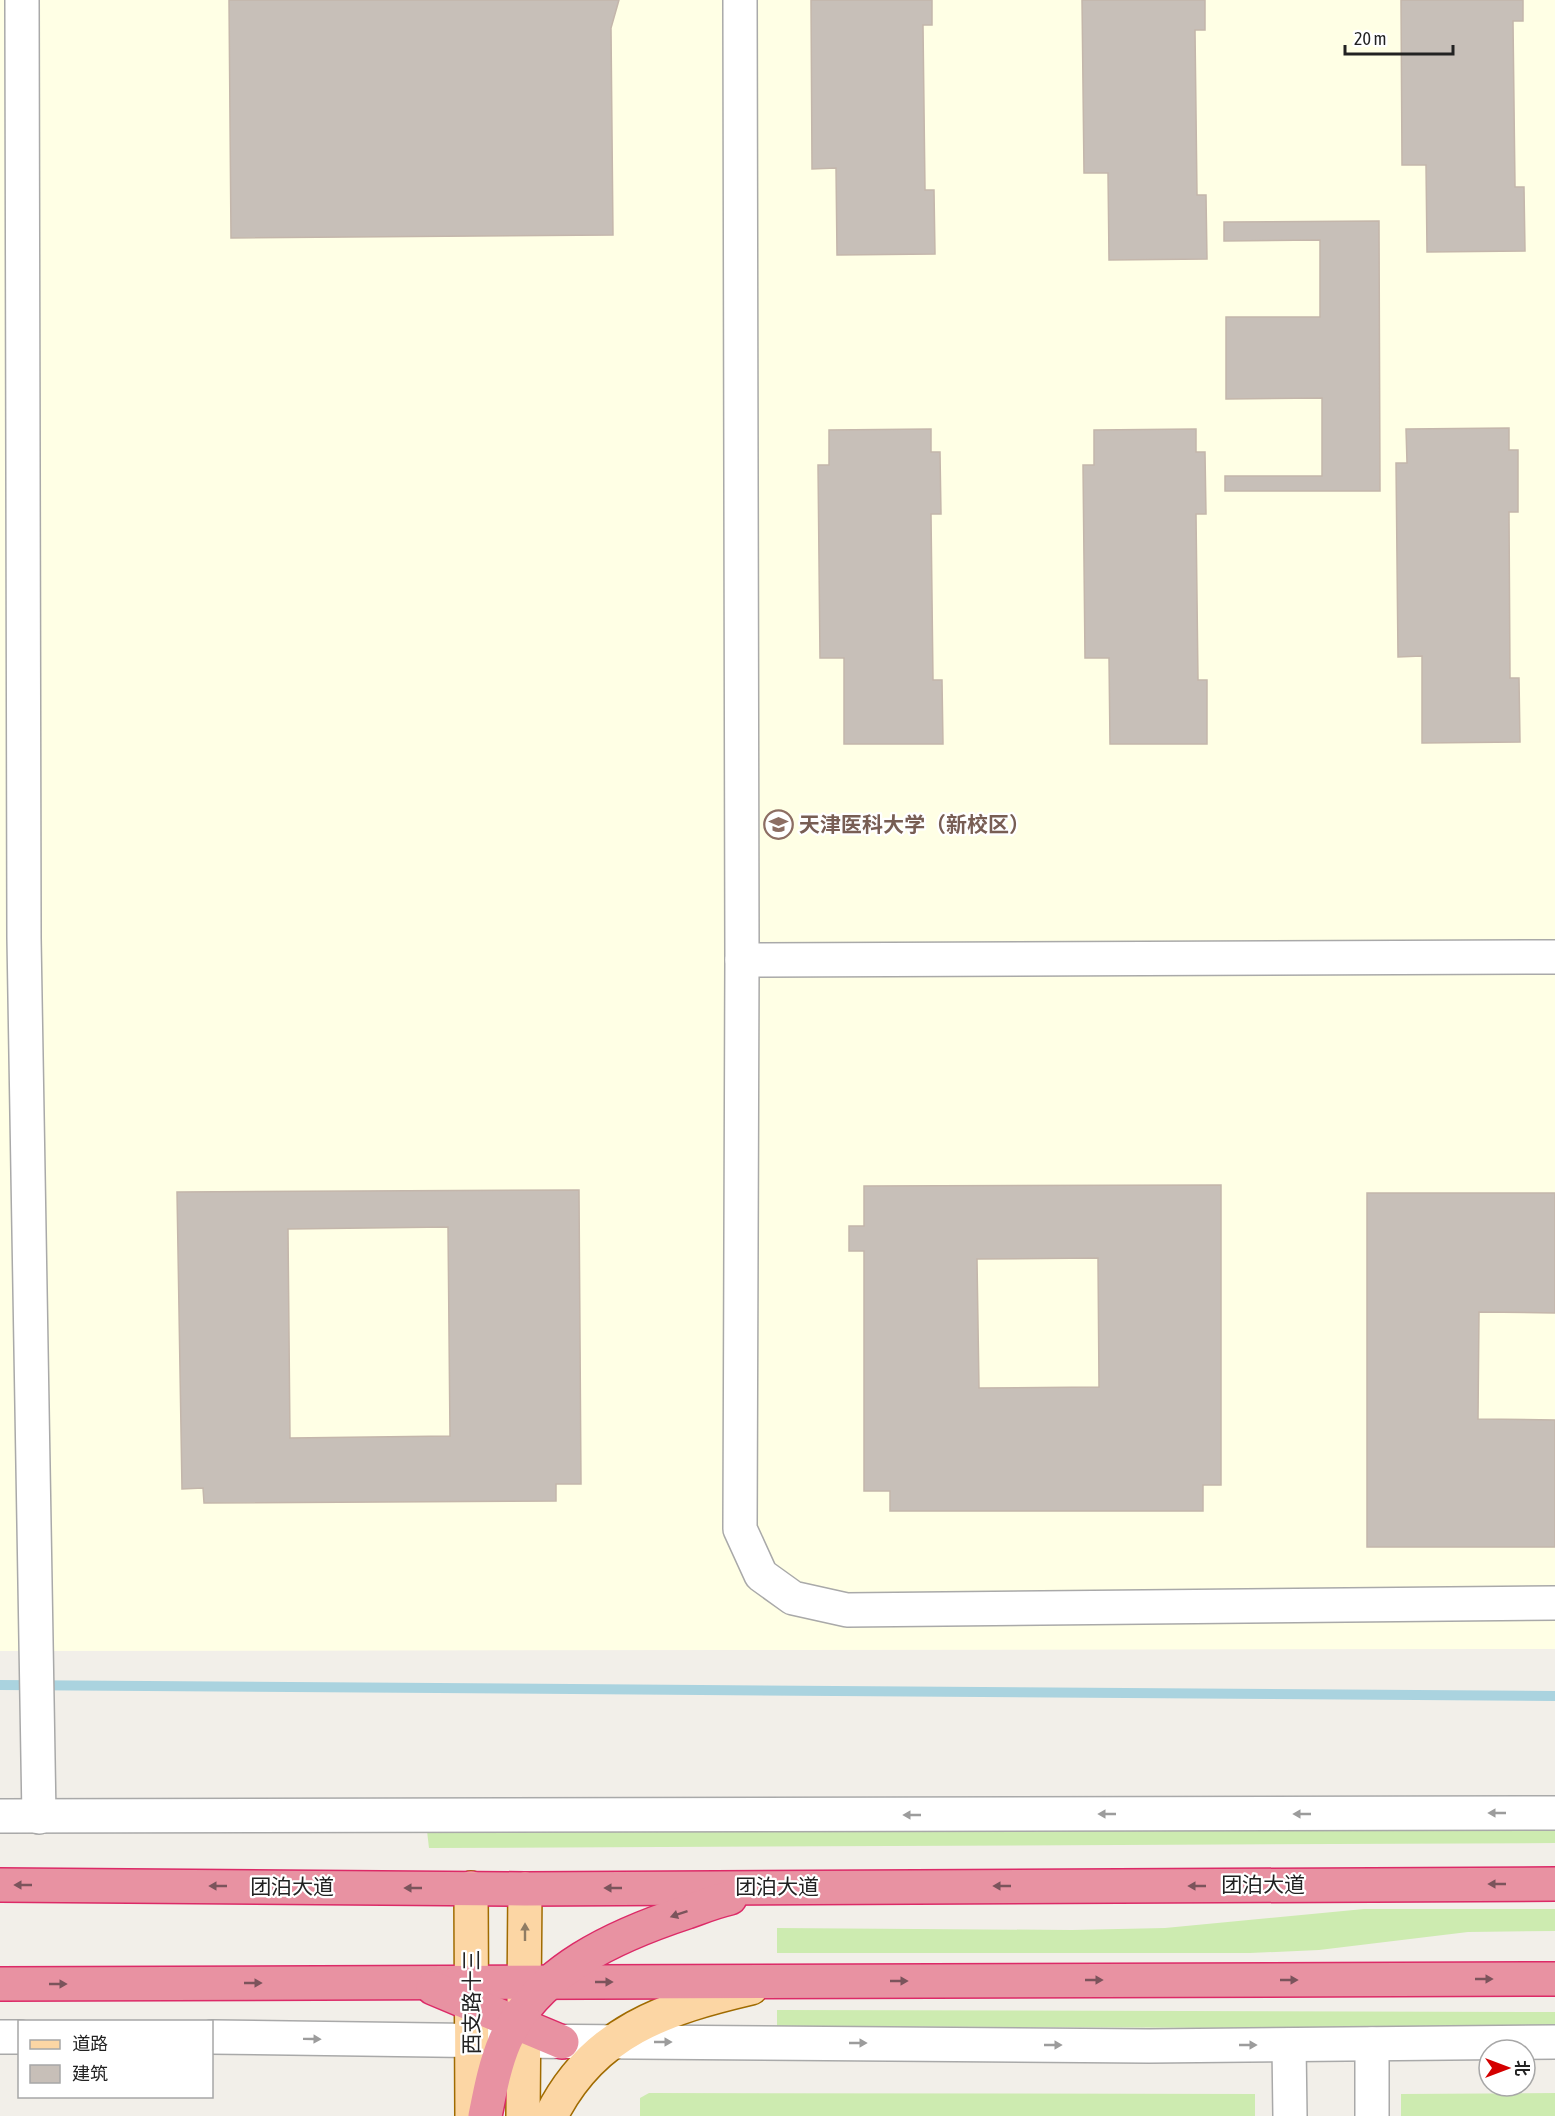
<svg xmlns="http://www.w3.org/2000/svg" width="1555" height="2116" viewBox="0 0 1555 2116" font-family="'Asap Condensed','Noto Sans SC',sans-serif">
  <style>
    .education { fill: #ffffe5 }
    .grass { fill: #cdebb0 }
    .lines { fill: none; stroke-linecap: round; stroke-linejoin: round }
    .stream { stroke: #aad3df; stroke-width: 10 }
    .building { fill: #c7bfb8; stroke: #c4b6ab; stroke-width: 1.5; fill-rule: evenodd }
    .minor-casing { stroke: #a9a9a9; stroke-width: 36 }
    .major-casing { stroke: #a06b00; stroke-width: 36 }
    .highway-casing { stroke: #dc2a67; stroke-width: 36 }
    .minor { stroke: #fff; stroke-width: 33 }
    .major { stroke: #fcd6a4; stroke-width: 33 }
    .highway { stroke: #e892a2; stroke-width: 33 }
    .oneway { fill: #9c9c9c }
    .oneway2 { fill: #7b545c }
    .oneway3 { fill: #8f7c63 }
    .labels { text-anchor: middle; stroke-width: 4.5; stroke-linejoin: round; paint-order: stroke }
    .education-label { font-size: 21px; font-weight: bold; fill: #785e54; stroke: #fff; text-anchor: start }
    .street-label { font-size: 21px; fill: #222; stroke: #fff }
  </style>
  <rect width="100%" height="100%" fill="#f2efe9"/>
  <!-- education -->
  <polygon class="education" points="0,0 1555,0 1555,1649 0,1651"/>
  <!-- grass -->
  <g class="grass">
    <polygon points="1555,1830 1555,1843 429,1848 427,1831"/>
    <polygon points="1364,1909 1555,1909 1555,1931 1468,1932 1319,1950 1250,1953 777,1953 777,1928 1072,1930 1165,1928"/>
    <polygon points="777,2010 1555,2012 1555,2029 777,2026"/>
    <polygon points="649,2093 1255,2094 1255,2116 640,2116 640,2098"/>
    <polygon points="1555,2093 1555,2116 1401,2116 1401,2094"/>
  </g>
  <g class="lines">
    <!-- stream -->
    <polyline class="stream" points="0,1685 1555,1696"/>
  </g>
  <!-- building -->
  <g class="building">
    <polygon points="229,0 619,0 611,28 613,235 231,238"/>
    <polygon points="811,0 932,0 932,25 923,25 925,190 934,190 935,254 837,255 836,168 812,169"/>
    <polygon points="1082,0 1205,0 1205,30 1195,30 1197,195 1206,195 1207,259 1109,260 1108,173 1084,173"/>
    <polygon points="1401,0 1523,0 1523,21 1513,21 1515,187 1524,187 1525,251 1427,252 1426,165 1402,165"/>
    <polygon points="1379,221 1380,491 1225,491 1225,476 1322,476 1322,398 1226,399 1226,317 1320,317 1320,240 1224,241 1224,222"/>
    <polygon points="1509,428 1509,450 1518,450 1518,512 1509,512 1510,678 1519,678 1520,742 1422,743 1422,656 1398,657 1396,463 1407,463 1406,429"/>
    <polygon points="931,429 931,452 940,452 941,514 931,514 933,680 942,680 943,744 844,744 844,658 820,658 818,465 829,465 829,430"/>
    <polygon points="1196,429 1196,452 1205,452 1206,514 1196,514 1198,680 1207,680 1207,744 1110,744 1109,658 1085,658 1083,465 1094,465 1094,430"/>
    <path d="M1221,1185v300h-18v26h-313v-20h-26v-240h-15v-25h15v-40zM1098,1258l1,129 -120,1 -2,-129z"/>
    <path d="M579,1190l2,294h-25v17l-352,2 -1,-15 -21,1 -5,-297zM448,1227l2,209 -160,2 -2,-209z"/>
    <polygon points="1367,1193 1555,1193 1555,1313 1479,1312 1478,1419 1555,1420 1555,1547 1367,1547"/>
  </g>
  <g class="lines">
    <defs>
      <g id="minor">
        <polyline points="22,0 24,938 39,1817"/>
        <polyline points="740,0 742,960 740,1529 761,1575 793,1598 847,1610 1555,1603"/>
        <polyline points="742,960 1555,957"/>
        <polyline points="0,1816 1555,1813"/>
        <polyline points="0,2037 20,2037"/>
        <polyline points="212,2037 505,2041 1149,2046 1555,2042"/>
        <polyline points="1372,2044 1372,2116"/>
        <polyline points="1289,2045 1290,2116"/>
      </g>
      <g id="major">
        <polyline points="471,1888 472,2116"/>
        <polyline points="523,2116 525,1889"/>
        <path d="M551,2116c42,-85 115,-108 200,-128"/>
      </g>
      <g id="highway">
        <polyline points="0,1885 525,1889 1555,1884"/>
        <polyline points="0,1984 1555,1979"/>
        <polyline points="433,1988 562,2042"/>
        <path d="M485,2116c5,-25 10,-52 20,-75 32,-71 112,-106 182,-129 14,-5 29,-11 43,-14"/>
      </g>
    </defs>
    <!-- minor casing -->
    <use href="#minor" class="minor-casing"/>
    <!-- major casing -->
    <use href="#major" class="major-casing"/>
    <!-- highway casing -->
    <use href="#highway" class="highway-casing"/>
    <!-- minor -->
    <use href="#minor" class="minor"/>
    <!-- major -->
    <use href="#major" class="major"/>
    <!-- highway -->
    <use href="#highway" class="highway"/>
  </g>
  <!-- one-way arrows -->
  <defs><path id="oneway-solid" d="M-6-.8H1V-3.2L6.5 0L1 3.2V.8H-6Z" transform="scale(1.5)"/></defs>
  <g class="oneway">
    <use href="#oneway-solid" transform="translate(1497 1813) rotate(180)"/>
    <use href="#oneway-solid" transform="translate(1107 1814) rotate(180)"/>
    <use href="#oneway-solid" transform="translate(1302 1814) rotate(180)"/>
    <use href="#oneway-solid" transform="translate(912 1815) rotate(180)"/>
    <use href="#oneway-solid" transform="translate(312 2039) rotate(1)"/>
    <use href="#oneway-solid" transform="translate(663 2042)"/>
    <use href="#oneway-solid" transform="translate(858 2043)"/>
    <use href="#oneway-solid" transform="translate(1053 2045)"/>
    <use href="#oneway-solid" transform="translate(1248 2045)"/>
  </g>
  <g class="oneway2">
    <use href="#oneway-solid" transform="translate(1497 1884) rotate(180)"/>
    <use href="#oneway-solid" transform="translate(23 1885) rotate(-180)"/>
    <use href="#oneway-solid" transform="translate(218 1886) rotate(-180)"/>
    <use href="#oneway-solid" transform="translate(1002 1886) rotate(180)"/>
    <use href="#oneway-solid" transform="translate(1197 1886) rotate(180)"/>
    <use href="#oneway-solid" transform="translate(413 1888) rotate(-180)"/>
    <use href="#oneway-solid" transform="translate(613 1888) rotate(180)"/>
    <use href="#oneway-solid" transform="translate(679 1914) rotate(161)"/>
    <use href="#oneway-solid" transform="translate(1484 1979)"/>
    <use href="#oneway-solid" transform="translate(1094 1980)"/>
    <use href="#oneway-solid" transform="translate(1289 1980)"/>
    <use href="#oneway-solid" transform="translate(899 1981)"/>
    <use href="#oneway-solid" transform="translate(604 1982)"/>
    <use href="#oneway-solid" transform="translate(253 1983)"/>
    <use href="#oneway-solid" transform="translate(58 1984)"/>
  </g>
  <use class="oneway3" href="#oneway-solid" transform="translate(525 1932) rotate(-90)"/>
  <!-- icons -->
  <defs>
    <symbol id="university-ring" viewBox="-11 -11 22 22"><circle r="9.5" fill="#fff" stroke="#8d6e63" stroke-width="1.5"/><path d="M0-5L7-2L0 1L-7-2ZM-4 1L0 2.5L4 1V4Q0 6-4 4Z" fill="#8d6e63"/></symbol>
  </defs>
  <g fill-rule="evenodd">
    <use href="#university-ring" x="762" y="808" width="33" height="33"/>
  </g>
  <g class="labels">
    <!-- education labels -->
    <g class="education-label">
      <text x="799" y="832">天津医科大学（新校区）</text>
    </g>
    <!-- street labels -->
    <g class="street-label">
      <text x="1263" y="1892">团泊大道</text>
      <text x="292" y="1894">团泊大道</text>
      <text x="777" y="1894">团泊大道</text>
      <text transform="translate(472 2002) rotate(-90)" y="7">西支路十三</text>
    </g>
  </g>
  <!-- legend -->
  <rect x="18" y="2020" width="195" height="78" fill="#ffffff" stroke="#a7a7a7" stroke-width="1.5"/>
  <rect x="30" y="2040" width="30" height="9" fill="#fcd6a4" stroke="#a7a7a7" stroke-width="1.5"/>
  <text x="72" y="2050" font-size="18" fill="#222222">道路</text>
  <rect x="30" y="2065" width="30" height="18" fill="#c7bfb8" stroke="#a7a7a7" stroke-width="1.5"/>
  <text x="72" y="2080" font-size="18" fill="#222222">建筑</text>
  <!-- north arrow -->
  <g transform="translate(1507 2068) rotate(90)"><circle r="28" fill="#ffffff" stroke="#a7a7a7" stroke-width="1.5"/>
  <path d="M0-4.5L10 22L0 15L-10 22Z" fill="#d40000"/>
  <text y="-9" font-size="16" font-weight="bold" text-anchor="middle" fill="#222222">北</text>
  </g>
  <!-- scale -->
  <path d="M1345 45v9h108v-9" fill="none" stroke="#222222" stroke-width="3"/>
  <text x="1354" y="45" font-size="18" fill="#222222" stroke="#ffffff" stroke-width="4.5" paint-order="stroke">20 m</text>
</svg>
